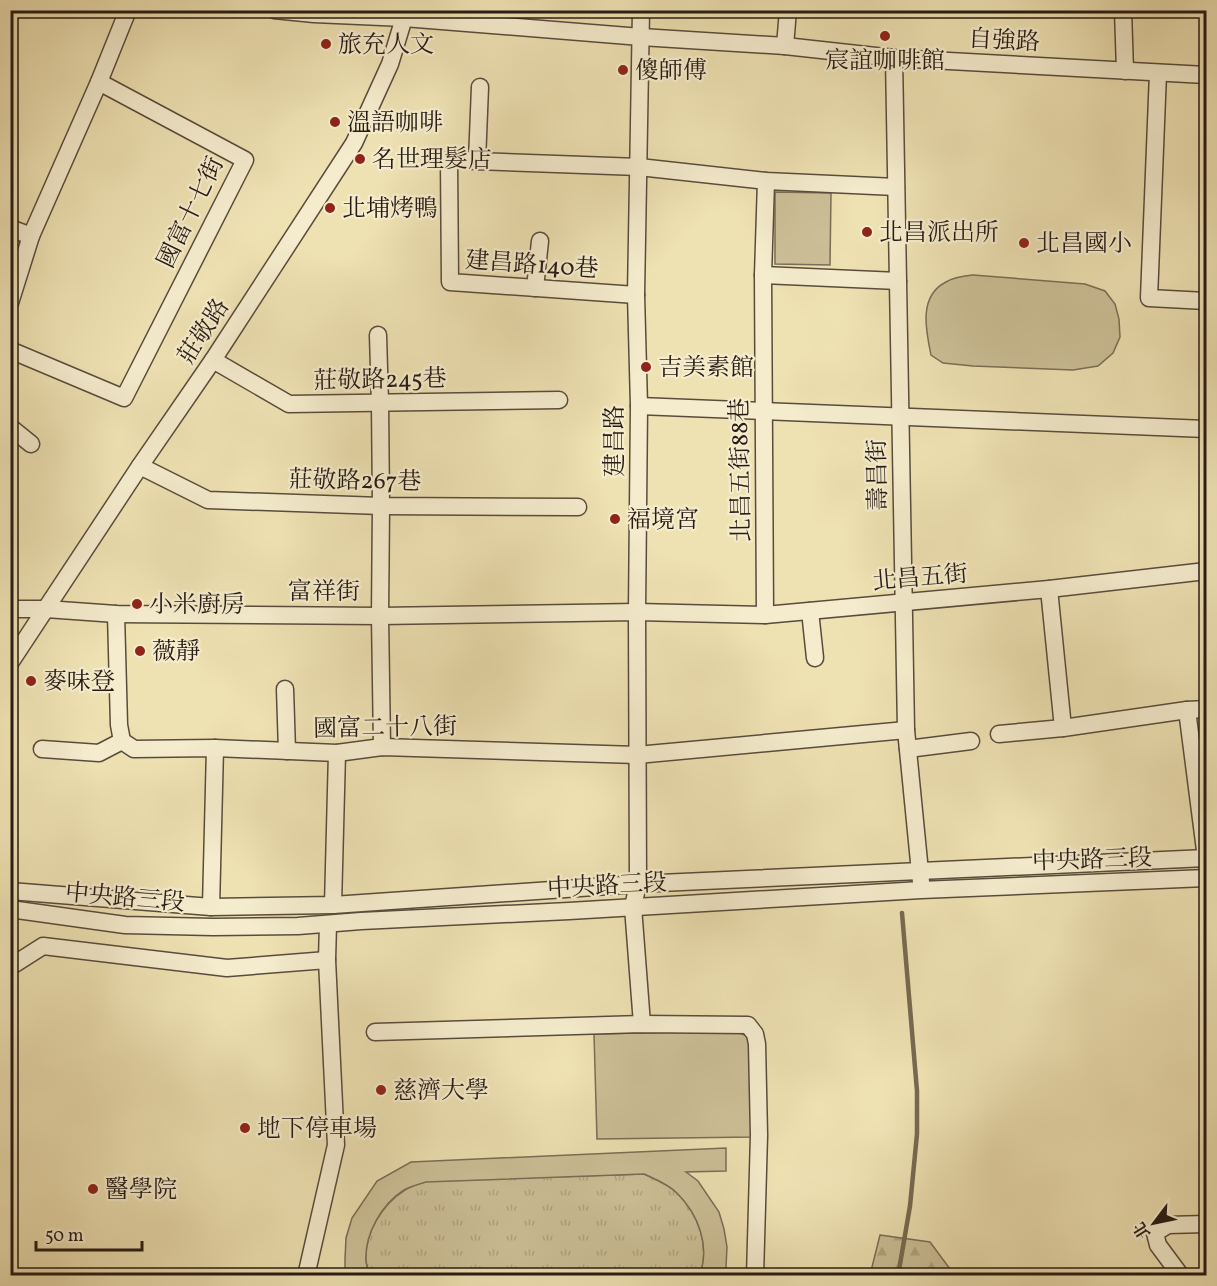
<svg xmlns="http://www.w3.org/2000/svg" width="1217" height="1286" viewBox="0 0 1217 1286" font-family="Vollkorn,'Noto Serif TC',serif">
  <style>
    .grass { fill: url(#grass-tufts); stroke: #7a6d56; stroke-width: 1.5 }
    .forest { fill: url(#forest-firs); stroke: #7a6d56; stroke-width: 1.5 }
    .park { fill: #ccbf97; stroke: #7a6d56; stroke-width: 1.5 }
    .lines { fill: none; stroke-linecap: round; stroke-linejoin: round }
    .stream { stroke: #766a52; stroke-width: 4.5 }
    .minor-casing { stroke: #594c3c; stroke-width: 19 }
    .minor { stroke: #f4eccd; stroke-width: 16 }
    .poi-dot { fill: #8f2418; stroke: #f4eccd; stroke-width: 2 }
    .labels { text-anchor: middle; stroke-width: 4.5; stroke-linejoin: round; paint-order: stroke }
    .street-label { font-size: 24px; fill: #271b14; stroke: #f4eccd }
    .poi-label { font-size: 24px; fill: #271b14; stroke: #f4eccd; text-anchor: start }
  </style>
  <defs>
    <pattern id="grass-tufts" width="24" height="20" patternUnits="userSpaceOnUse" patternTransform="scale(1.5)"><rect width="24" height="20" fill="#ccbf97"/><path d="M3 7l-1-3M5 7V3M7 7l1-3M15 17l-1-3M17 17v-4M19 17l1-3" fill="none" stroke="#afa481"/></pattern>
    <pattern id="forest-firs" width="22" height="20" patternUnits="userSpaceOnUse" patternTransform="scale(1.5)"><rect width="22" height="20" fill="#ccbf97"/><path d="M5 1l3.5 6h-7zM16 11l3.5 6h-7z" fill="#afa481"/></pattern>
  </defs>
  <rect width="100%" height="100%" fill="#eee1b2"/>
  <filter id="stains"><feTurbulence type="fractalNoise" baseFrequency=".00333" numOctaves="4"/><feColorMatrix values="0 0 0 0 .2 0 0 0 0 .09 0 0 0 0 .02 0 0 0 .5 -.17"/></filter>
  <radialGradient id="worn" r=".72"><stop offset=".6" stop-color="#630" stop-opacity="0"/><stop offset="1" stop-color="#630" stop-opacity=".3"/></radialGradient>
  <!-- grass -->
  <path class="grass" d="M644,1174c11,5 24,10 33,19 22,22 33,53 23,83h-331c-1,-5 -2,-10 -3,-14 -2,-28 16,-58 39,-72 6,-4 14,-6 21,-9z"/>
  <!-- forest -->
  <polygon class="forest" points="880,1235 930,1242 953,1273 949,1276 870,1275"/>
  <!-- park -->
  <g class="park">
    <polygon points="775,192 831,193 830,265 775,264"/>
    <path d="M973,275l112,9 20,7 10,13 4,15 1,18 -7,16 -15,13 -25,4 -100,-4 -30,-3 -12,-8c-5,-24 -13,-59 15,-73 8,-5 18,-6 27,-7z"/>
    <polygon points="735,1031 747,1036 751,1043 754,1137 597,1139 594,1034"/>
    <path d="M726,1148v23l-40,1 12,9 21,31 5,17 3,18 -1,20 -2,8h-24c10,-29 -1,-60 -23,-82 -9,-9 -22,-14 -33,-19l-218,8c-7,2 -15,4 -22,8 -22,14 -40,44 -38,72 1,4 2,9 3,13h-24v-16l1,-21 6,-20 25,-37 34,-19z"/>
  </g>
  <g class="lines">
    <!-- stream -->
    <polyline class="stream" points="898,1276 910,1206 917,1134 917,1091 902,913"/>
    <defs>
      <g id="minor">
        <polyline points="274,10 314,14 404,18 641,37 785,46 894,58 1206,75"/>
        <polyline points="641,10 636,295 639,406 637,612 638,884 633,907 642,1024"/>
        <polyline points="1123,10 1125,71"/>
        <polyline points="785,46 788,10"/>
        <polyline points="894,58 906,730 921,882"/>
        <polyline points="1158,73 1149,298 1206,301"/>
        <polyline points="477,161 480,87"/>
        <polyline points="10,228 31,236"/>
        <polyline points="763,275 898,281"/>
        <polyline points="535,288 540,241"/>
        <polyline points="636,295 450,282 449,160 639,167 766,181 896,187"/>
        <polyline points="10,303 31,236 99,82 128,10"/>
        <polyline points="378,335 380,403 381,506 380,616 382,747"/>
        <polyline points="10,350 124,398 245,160 99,82"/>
        <polyline points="213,360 289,404 559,400"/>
        <polyline points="639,406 1206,429"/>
        <polyline points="10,427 31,444"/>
        <polyline points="140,466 208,500 381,506 578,507"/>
        <polyline points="1049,589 1063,728"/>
        <polyline points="10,609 46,609 116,614 380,616 637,612 765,615 1049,589 1206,571"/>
        <polyline points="810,611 815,658"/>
        <polyline points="116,614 119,725 122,741 134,749 215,748 337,753 382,747 637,755 906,730"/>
        <polyline points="765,615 763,275 766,181"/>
        <polyline points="10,663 140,466 213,360 354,143 390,64 404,18 405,10"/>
        <polyline points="285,689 287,751"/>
        <polyline points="1187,710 1206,858"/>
        <polyline points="999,734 1063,728 1187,710 1206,709"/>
        <polyline points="42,749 99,753 122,741"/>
        <polyline points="908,749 971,741"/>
        <polyline points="10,891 211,907 333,905 638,884 1206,858"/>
        <polyline points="333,905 337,753"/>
        <polyline points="211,907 215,748"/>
        <polyline points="10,909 125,925 213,927 298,926 361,921 569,911 921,890 1206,878"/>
        <polyline points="10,967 43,946 227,968 327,960"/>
        <polyline points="375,1032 642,1024 748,1025 755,1034 757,1044 759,1135 755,1276"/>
        <polyline points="306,1276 336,1145 327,960 328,924"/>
        <polyline points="1181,1276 1158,1245 1155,1233 1168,1225 1206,1224"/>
      </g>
    </defs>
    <!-- minor casing -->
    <use href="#minor" class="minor-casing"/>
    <!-- minor -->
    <use href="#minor" class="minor"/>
  </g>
  <!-- markers -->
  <g class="poi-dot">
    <circle cx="885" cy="36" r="6"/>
    <circle cx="326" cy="44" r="6"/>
    <circle cx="623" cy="70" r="6"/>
    <circle cx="335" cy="122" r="6"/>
    <circle cx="360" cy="159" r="6"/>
    <circle cx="330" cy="208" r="6"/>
    <circle cx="867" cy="232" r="6"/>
    <circle cx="1024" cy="243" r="6"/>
    <circle cx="646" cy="367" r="6"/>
    <circle cx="615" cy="519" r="6"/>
    <circle cx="137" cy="604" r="6"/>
    <circle cx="140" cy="651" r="6"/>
    <circle cx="31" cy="681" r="6"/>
    <circle cx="381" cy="1090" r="6"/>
    <circle cx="245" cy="1128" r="6"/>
    <circle cx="93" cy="1189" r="6"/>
  </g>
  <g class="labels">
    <!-- street labels -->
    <g class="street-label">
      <text transform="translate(1004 40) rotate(3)" y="8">自強路</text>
      <text transform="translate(190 212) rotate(-64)" y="8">國富十七街</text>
      <text transform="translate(532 264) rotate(4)" y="8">建昌路140巷</text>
      <text transform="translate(203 331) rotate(-57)" y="8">莊敬路</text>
      <text transform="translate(380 379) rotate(-1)" y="8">莊敬路245巷</text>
      <text transform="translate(614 441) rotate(-90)" y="8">建昌路</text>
      <text transform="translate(740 470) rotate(-91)" y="8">北昌五街88巷</text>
      <text transform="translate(877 475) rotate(-91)" y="8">壽昌街</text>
      <text transform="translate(355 480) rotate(1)" y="8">莊敬路267巷</text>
      <text transform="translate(920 577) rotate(-5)" y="8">北昌五街</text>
      <text x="324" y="599">富祥街</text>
      <text transform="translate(385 727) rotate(-1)" y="8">國富二十八街</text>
      <text transform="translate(1092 859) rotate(-2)" y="8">中央路三段</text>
      <text transform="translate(607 885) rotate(-3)" y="8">中央路三段</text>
      <text transform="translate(125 897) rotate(5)" y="8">中央路三段</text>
    </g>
    <!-- poi labels -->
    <g class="poi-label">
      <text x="338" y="52">旅充人文</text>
      <text x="885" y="68" text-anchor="middle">宸誼咖啡館</text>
      <text x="635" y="78">傻師傅</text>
      <text x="347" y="130">溫語咖啡</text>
      <text x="372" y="167">名世理髮店</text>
      <text x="342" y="216">北埔烤鴨</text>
      <text x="879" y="240">北昌派出所</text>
      <text x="1036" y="251">北昌國小</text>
      <text x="658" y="375">吉美素館</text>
      <text x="627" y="527">福境宮</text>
      <text x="149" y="612">小米廚房</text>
      <text x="152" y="659">薇靜</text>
      <text x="43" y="689">麥味登</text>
      <text x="393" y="1098">慈濟大學</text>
      <text x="257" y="1136">地下停車場</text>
      <text x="105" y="1197">醫學院</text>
    </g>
  </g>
  <!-- margin -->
  <rect width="1217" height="1286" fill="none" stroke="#eee1b2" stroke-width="36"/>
  <rect x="12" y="12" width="1193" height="1262" fill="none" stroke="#271b14" stroke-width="3"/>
  <rect x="18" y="18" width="1181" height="1250" fill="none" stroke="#271b14" stroke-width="1.5"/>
  <!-- north arrow -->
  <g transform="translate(1154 1223) rotate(238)" stroke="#f4eccd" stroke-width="4.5" paint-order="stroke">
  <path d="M0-4.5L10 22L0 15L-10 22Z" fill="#271b14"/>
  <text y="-9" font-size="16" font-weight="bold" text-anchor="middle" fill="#271b14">北</text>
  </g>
  <!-- scale -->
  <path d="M36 1241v9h106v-9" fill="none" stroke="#271b14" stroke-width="3"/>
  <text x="45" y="1241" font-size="18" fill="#271b14" stroke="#f4eccd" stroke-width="4.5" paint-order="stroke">50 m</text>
  <rect width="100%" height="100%" filter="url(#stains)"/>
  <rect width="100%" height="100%" fill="url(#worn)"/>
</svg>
